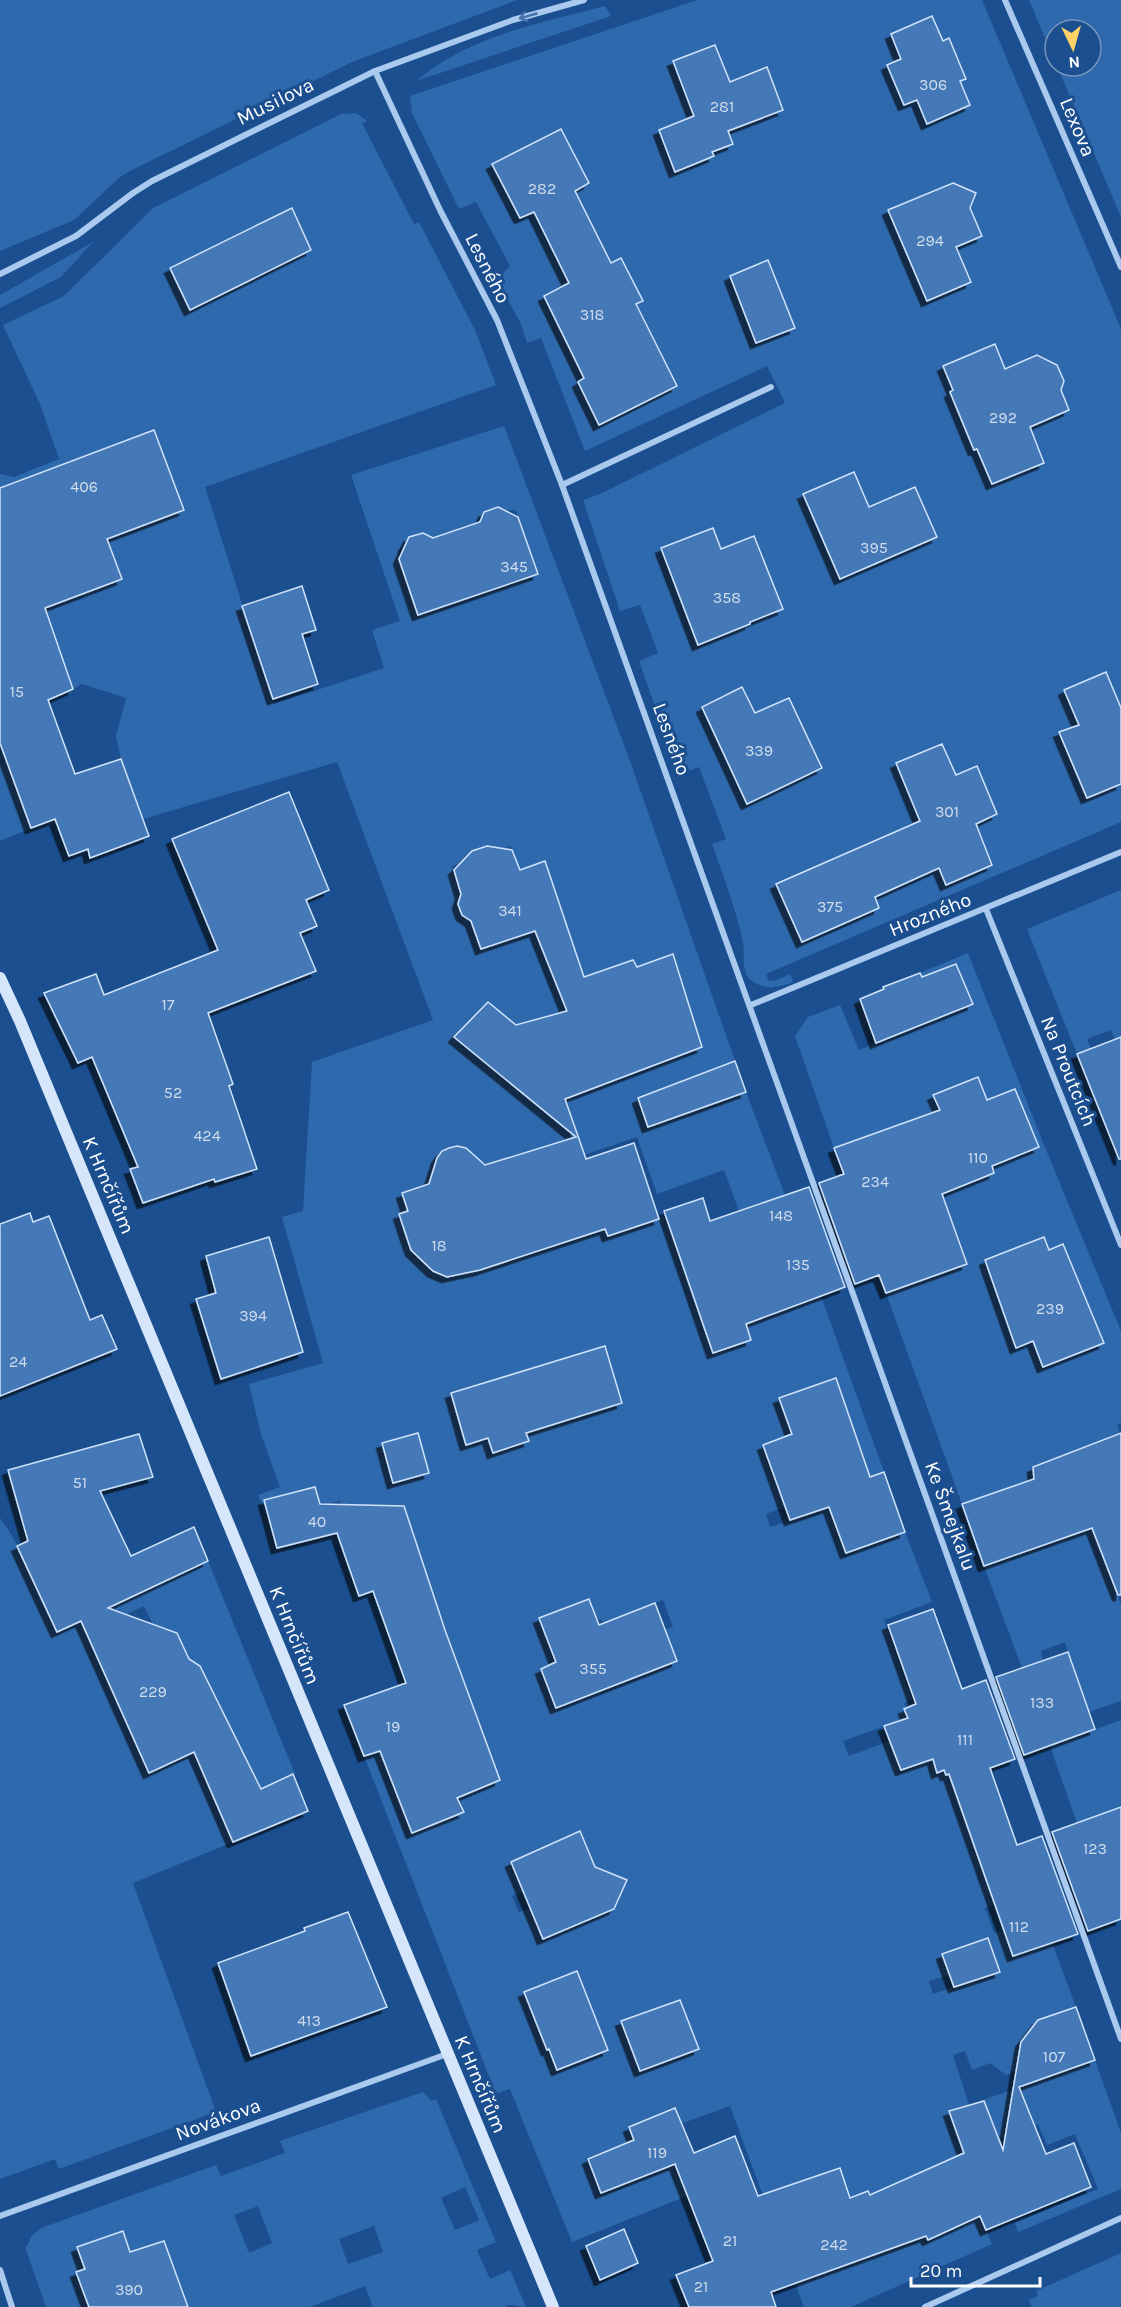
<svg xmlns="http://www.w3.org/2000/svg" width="1121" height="2307" viewBox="0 0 1121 2307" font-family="Karla,sans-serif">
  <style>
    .green { fill: #2e69ad; fill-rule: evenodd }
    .building { fill: #4478b7; stroke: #cfe3fa; stroke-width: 1.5; filter: url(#shadow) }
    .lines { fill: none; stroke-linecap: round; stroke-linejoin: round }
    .street { stroke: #a9c9ee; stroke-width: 6 }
    .secondary { stroke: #d6e6fa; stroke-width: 12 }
    .oneway { stroke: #4674ac }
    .labels { text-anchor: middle; stroke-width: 6; stroke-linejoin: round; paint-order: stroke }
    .number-label { font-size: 16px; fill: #d0dded }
    .street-label { font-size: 20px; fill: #fff; stroke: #1b4f8f }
  </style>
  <defs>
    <filter id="shadow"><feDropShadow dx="-5.5" dy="5.5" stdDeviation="0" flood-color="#0009"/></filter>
  </defs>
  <rect width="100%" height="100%" fill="#1b4f8f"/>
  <!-- green -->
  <g class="green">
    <polygon points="0,0 517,0 352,62 130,171 120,177 74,220 0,251"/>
    <path d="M697,0h285l139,329v493l-355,152 2,6 6,1 16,-7 3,8c-14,6 -32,9 -44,-4 -8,-9 -4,-25 -6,-36 -7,-33 -20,-66 -31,-98l14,-5 -27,-72 -20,7 -40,-113 19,-8 -18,-48 -20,6 -37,-111 17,-6 185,-91 -18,-37 -182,85 -44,-113 -14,5 -6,-19 -24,-44 13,-14 -34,-64 -17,7 -47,-96 -2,-17z"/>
    <polygon points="1029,0 1121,0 1121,217 1057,66 1091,66 1091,30 1055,30 1055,61"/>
    <path d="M605,6l6,10 -195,65c53,-45 124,-58 189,-75z"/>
    <path d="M356,113l11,8 -5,2 52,101 5,-2 56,108 21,55 -291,102 69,217 110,-36 -12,-38 28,-9 -49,-146 153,-49 125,332 106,303 -39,15 11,30 39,-14 39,103 -46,16 -15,-41 -67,24 -20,-57 -56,19 27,79 56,-20 49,138 38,-14 -12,-35 -3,-52 25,67 60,-23 63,176 -118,42 4,13 59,-20 17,46 59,-21 27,70 -48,18 28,80 -8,3 6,14 -67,24 6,15 41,-15 11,29 32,-11 4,14 6,-3 2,6 42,-16 17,48 -38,14 16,46 49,14 -41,15 3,8 -8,3 9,25 9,-2 10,25 39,-13 24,64 -36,13 3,9c-26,10 -26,13 -17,38l-20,8 -16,-12 -18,7 -7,-19 -12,4 16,50 126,-45 26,73v56l-103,43 -3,-9 83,-34 -23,-55 -28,11 -9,-21 -55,23 -34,-36 20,55 -30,-2 -30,14 19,62 52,-24 12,28 -141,63h-47l-74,-201 -144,52 14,36 75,-29 12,31 -115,46 -62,-153 -14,5 -132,-338 96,-32 16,-9 -30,-85 -2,1 -97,-100 -7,-30 -20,5 -5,-19 -28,7 3,19 -21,6 -11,-24 22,-8 -19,-53 -12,-50 74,-21 -41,-146 21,-6 9,-149 121,-42 -96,-258 -194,57 -22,-60 -5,-23 10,-38 -44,-14 -9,5 -9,-25 -64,-111v-79l14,3 45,-18 -19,-55 -37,-79 61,-29 89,-88 188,-94zM291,209l20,41 -121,60 -20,-42zM20,481l87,58 15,40 -57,21zM516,510l22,64 -120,41 -21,-65 7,-3 5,-10 14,-4 10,5 47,-16 4,-10zM511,846l9,24 45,50 -84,29 -10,-28 -9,-6 -4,-11 3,-10 -9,-28zM672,954l30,92 -109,42 -7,-10 -25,8 12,36 -12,3 -107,-88 34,-34 28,22 51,-14 66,-51 4,7zM457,1146l19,15 10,4 11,100 -14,4 -7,-2 -2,5c-28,5 -34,9 -51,-16l-9,2 -15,-44 9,-3 -6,-18 29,-9 11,-33zM605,1346l17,57 -86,27 -12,-3 4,14 -35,12 -5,-15 -22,6 -15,-51zM836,1378l20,59 -92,8 28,-11 -13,-36zM418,1433l-25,49 -11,-39zM588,1599l8,19 20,9 24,-18 23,-9 10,27 -8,3 12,31 -121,47 -15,-39 15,-7 -17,-43zM580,1832l19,46 20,-1 5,11 -5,9 -9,6 3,7 -70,28 -13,-30 -11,4 -7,-16 12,-4 -13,-30zM988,1938l12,34 -67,22 -4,-13 21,-6 -8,-21zM577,1972l23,57 -54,21 -22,-58zM688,2021l10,29 -58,21 -11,-29zM869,2192l20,58 -93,33 -14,-40 68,-45z"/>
    <polygon points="93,242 61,277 0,308 0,295"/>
    <polygon points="0,746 31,828 0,841"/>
    <polygon points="1121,890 1121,1040 1116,1042 1111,1030 1087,1039 1091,1049 1077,1054 1027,929"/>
    <path d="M968,953l76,192 77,186v92l-4,2 4,12v133l-11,4 11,30v97l-32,11 -24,-70 -24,9 2,10 -21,7 -38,-102 79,-28 -56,-50 -45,16 -106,-294 40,-84 -62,22 -39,-112 13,-19 32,-12 19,45 113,-45 -16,-41 -34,13 -2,-4zM978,1077l9,23 28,-11 23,58 -46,19 2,7 -33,13 -12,-29 -5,-37 -10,-26zM1064,1456l28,72 -16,6 -28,-54 -15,-10v-2z"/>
    <path d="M0,1518l13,19 44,95 151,-71 87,213 -46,20h-37l21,48 -100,41 83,229 -157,57 -4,-10 -55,20zM144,1606l15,31 18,-4 12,28 2,-1 9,6 34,70 -85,37 -20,-43 18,-9 -35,-100z"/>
    <polygon points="1121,1720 1121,1807 1077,1823 1050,1746"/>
    <path d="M423,2092l8,9 5,-2 60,143 -19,8 13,29 20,-9 16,37 -17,-2 -4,2h-132l-8,-21 -55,21h-160l31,-18 -17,-48 -34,11 -8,-21 -44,16 7,22 -9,4 13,34h-43l-21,-60 2,-1 4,-9 10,-9 175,-63 5,11 64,-23 -5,-12zM465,2187l14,33 -24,10 -14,-32zM258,2206l14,37 -23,10 -15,-38zM374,2226l9,26 -35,12 -9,-25z"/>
    <polygon points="1121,2253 1121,2307 1032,2307 1029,2300 1038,2296 1036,2291"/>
  </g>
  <!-- building -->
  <g class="building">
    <polygon points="932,16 943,41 949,38 966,79 960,81 970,105 927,124 917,100 904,105 887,65 901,59 891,34"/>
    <polygon points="715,45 730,82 767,67 783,110 728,131 733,144 712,152 714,156 675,172 659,130 694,116 673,61"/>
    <polygon points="561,129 589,183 575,191 611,263 621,258 643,301 636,304 677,386 599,425 578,382 584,378 544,296 569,283 534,212 520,218 492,164"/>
    <polygon points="953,183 976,193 970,208 982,236 956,247 971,282 927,301 888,210"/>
    <polygon points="292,208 311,250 190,310 170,268"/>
    <polygon points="768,260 795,328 756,343 730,276"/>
    <polygon points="995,344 1005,369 1037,355 1057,365 1064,381 1061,390 1069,410 1030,427 1044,463 992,484 977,449 974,450 950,392 953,390 943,366"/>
    <polygon points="154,430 184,510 107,539 122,579 45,608 73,689 48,700 75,774 121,759 149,836 90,858 88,849 69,856 55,819 31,828 0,743 0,488"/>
    <polygon points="854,472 869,507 915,487 937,537 840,579 803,494"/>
    <polygon points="498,507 518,517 538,574 418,615 399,559 409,537 423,533 433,538 480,522 484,512"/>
    <polygon points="713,528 721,549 754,536 783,609 750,622 750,624 698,645 661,548"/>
    <polygon points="302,586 316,630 302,634 318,684 273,699 242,606"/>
    <polygon points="1106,672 1121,708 1121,784 1087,798 1059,732 1079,725 1064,690"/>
    <polygon points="742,687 755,713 789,698 822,768 747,804 702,707"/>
    <polygon points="942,744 956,775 977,766 997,814 976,824 992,865 946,885 939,868 875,897 879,908 802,942 776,884 920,821 896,763"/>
    <polygon points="289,792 329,890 306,900 317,926 300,933 316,971 208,1013 233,1084 229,1086 257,1169 215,1182 214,1179 143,1203 130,1169 138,1167 92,1057 78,1063 44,993 96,974 104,995 218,950 172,839"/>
    <polygon points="487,846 512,850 520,870 545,861 584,977 633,960 637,967 673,954 702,1047 565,1099 586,1159 634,1143 659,1219 608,1236 605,1229 480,1270 447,1277 433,1271 411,1250 399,1214 408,1211 402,1193 429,1184 437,1158 442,1151 449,1148 457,1146 466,1148 485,1165 576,1137 454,1037 488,1002 516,1025 567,1011 535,931 481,949 471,921 462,915 458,904 461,894 454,870 472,851"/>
    <polygon points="956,964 973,1004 876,1043 860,999 884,989 883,987 920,973 922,977"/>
    <polygon points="1121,1037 1121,1159 1119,1159 1077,1054"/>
    <polygon points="735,1061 746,1092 648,1127 638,1098"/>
    <polygon points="978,1077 987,1100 1015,1089 1039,1147 992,1166 994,1173 942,1194 967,1264 886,1293 879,1275 855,1284 819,1183 844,1174 834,1148 940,1110 933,1095"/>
    <polygon points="809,1187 845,1287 746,1324 751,1340 713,1353 664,1211 703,1198 710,1221"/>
    <polygon points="30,1213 33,1222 49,1216 90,1320 102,1315 117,1349 0,1396 0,1224"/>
    <polygon points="269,1237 303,1352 221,1379 196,1299 216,1293 206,1256"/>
    <polygon points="1044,1237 1049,1250 1063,1244 1104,1343 1043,1367 1033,1341 1016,1348 985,1260"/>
    <polygon points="605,1346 622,1403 526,1433 529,1441 493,1453 488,1438 466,1445 451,1393"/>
    <polygon points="836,1378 870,1477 884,1472 905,1532 846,1553 829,1507 790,1520 763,1445 792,1434 779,1398"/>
    <polygon points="418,1433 429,1473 393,1483 382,1443"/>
    <polygon points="1121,1433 1121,1595 1118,1595 1092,1528 984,1566 962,1504 1034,1479 1033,1467"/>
    <polygon points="139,1434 153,1477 100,1491 131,1556 194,1527 208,1561 108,1608 177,1633 189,1659 200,1666 261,1789 293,1774 308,1811 233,1842 194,1752 149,1773 81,1621 57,1632 17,1546 28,1541 8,1470"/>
    <polygon points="315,1487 320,1504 404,1506 445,1630 500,1780 457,1798 464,1812 412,1833 380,1751 364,1756 344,1705 406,1683 373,1591 359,1596 337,1533 277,1548 264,1500"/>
    <polygon points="589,1599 599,1625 655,1603 677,1661 556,1708 541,1669 556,1662 539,1618"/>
    <polygon points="933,1609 962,1689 986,1680 1015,1759 990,1768 1017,1845 1042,1836 1078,1934 1013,1956 949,1774 946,1775 944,1770 937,1773 933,1759 901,1770 884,1726 908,1718 904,1709 916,1704 888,1625"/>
    <polygon points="1068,1652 1095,1729 1024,1755 996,1677"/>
    <polygon points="1121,1807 1121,1919 1088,1931 1052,1832"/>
    <polygon points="580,1831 595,1867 627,1880 614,1909 543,1939 511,1862"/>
    <polygon points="348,1912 387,2007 251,2056 218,1963 305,1931 304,1928"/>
    <polygon points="988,1938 1000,1972 954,1987 942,1954"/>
    <polygon points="577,1971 608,2050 557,2070 549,2049 547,2050 524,1992"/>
    <polygon points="680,2000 699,2049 640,2071 621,2021"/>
    <polygon points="1076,2007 1095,2060 1019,2087 1046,2154 1074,2143 1091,2187 986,2230 980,2216 928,2240 926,2236 771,2292 776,2307 689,2307 676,2275 713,2261 675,2164 601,2193 588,2159 634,2140 629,2127 675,2108 694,2153 735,2136 758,2196 840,2168 850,2198 868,2191 870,2195 964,2153 949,2111 984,2101 1003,2150 1021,2042 1038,2020"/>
    <polygon points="624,2229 638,2263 600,2280 586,2246"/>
    <polygon points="123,2231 130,2252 164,2241 188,2307 89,2307 76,2272 85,2269 77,2247"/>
  </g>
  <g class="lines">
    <!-- street -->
    <g class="street">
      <polyline points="1005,0 1121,267"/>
      <polyline points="375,71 440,210 497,320 562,485 1121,2039"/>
      <polyline points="0,274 76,236 133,193 152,181 375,71 513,20 584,0"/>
      <polyline points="562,485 771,387"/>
      <polyline points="986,909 1121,1245"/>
      <polyline points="751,1005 1121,852"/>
      <polyline points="0,2216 447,2054"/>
      <polyline points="0,2270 12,2307"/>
      <polyline points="925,2307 1121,2218"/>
    </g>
    <!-- secondary -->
    <polyline class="secondary" points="0,978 20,1021 553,2307"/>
  </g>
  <!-- one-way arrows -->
  <defs><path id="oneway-shaft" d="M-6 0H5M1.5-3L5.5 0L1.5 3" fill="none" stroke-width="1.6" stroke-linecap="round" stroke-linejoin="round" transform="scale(1.5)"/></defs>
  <use class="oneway" href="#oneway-shaft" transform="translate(528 16) rotate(164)"/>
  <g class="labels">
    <!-- number labels -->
    <g class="number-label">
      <text x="933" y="90">306</text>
      <text x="722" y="112">281</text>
      <text x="542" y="194">282</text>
      <text x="930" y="246">294</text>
      <text x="592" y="320">318</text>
      <text x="1003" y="423">292</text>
      <text x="84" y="492">406</text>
      <text x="874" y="553">395</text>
      <text x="514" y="572">345</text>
      <text x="727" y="603">358</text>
      <text x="17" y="697">15</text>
      <text x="759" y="756">339</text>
      <text x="947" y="817">301</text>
      <text x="830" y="912">375</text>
      <text x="510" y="916">341</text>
      <text x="168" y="1010">17</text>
      <text x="173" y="1098">52</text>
      <text x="207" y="1141">424</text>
      <text x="978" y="1163">110</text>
      <text x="875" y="1187">234</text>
      <text x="781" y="1221">148</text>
      <text x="439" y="1251">18</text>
      <text x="798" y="1270">135</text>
      <text x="1050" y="1314">239</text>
      <text x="253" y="1321">394</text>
      <text x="18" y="1367">24</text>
      <text x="80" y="1488">51</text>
      <text x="317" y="1527">40</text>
      <text x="593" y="1674">355</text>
      <text x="153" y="1697">229</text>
      <text x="1042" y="1708">133</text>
      <text x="393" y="1732">19</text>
      <text x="965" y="1745">111</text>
      <text x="1095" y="1854">123</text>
      <text x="1019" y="1932">112</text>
      <text x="309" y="2026">413</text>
      <text x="1054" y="2062">107</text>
      <text x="657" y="2158">119</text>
      <text x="730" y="2246">21</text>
      <text x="834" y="2250">242</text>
      <text x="701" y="2292">21</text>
      <text x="129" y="2295">390</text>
    </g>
    <!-- street labels -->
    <g class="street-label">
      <text transform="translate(275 101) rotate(-26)" y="7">Musilova</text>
      <text transform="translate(1078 127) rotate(67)" y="7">Lexova</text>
      <text transform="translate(488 268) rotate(63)" y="7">Lesného</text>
      <text transform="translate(672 739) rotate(70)" y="7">Lesného</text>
      <text transform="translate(930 914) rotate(-22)" y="7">Hrozného</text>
      <text transform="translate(1069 1071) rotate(68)" y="7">Na Proutcích</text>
      <text transform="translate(109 1185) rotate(67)" y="7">K Hrnčířům</text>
      <text transform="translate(951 1516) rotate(70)" y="7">Ke Šmejkalu</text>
      <text transform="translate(295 1635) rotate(68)" y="7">K Hrnčířům</text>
      <text transform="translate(481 2084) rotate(67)" y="7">K Hrnčířům</text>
      <text transform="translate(218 2119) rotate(-20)" y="7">Novákova</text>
    </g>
  </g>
  <!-- north arrow -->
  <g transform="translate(1073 48) rotate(175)"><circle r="28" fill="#1b4f8f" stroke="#7695bc" stroke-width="1.5"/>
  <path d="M0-4.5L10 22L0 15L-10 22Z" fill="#ffd166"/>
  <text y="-9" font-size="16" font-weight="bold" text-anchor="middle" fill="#ffffff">N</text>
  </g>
  <!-- scale -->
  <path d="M911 2277v9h129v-9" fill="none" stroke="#ffffff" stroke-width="3"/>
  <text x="920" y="2277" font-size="18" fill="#ffffff" stroke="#1b4f8f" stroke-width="4.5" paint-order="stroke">20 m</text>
</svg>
